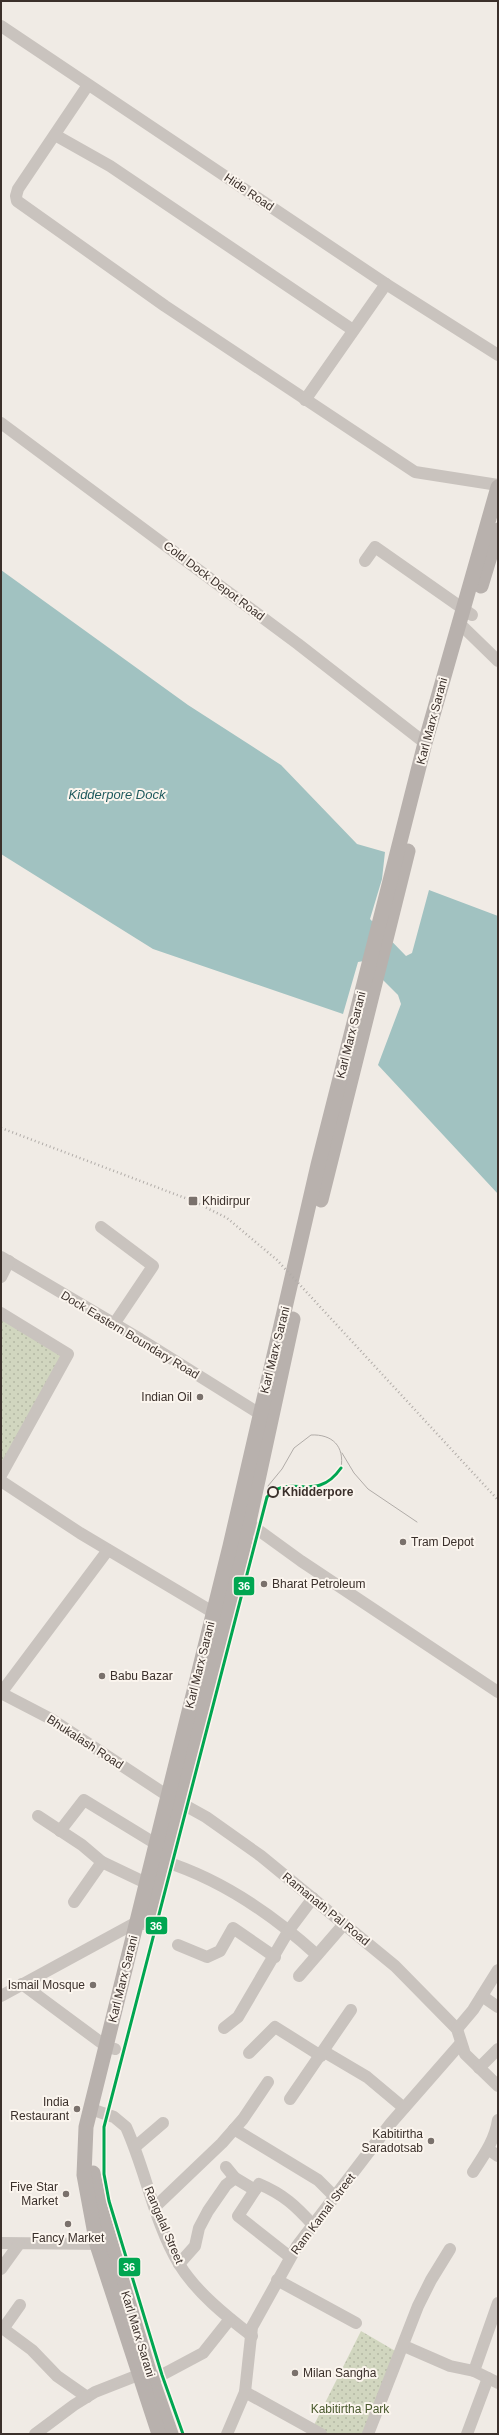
<svg xmlns="http://www.w3.org/2000/svg" width="499" height="2435" viewBox="0 0 499 2435" font-family="Helvetica,sans-serif">
  <style>
    .grass { fill: url(#grass-dots) }
    .water { fill: #a1c2c1 }
    .lines { fill: none; stroke-linecap: round; stroke-linejoin: round }
    .minor { stroke: #c9c3be; stroke-width: 12 }
    .major { stroke: #b8b1ad; stroke-width: 15 }
    .tram { stroke: #b1aca8; stroke-width: 1 }
    .rail { stroke: #b1aca8; stroke-width: 2.5; stroke-dasharray: 1 3; stroke-linecap: butt }
    .tram-1-casing { stroke: #fbf5ee; stroke-width: 6 }
    .tram-1 { stroke: #00a651; stroke-width: 3 }
    .poi-dot { fill: #7a716c; stroke: #fbf5ee; stroke-width: 1.5 }
    .stop-dot { fill: #fbf5ee; stroke: #3b302b; stroke-width: 2 }
    .labels { text-anchor: middle; stroke-width: 4; stroke-linejoin: round; paint-order: stroke }
    .street-label { font-size: 12px; fill: #3b302b; stroke: #fbf5ee }
    .poi-label { font-size: 12px; fill: #3b302b; stroke: #fbf5ee; text-anchor: start }
    .stop-label { font-size: 12px; font-weight: bold; fill: #3b302b; stroke: #fbf5ee; text-anchor: start }
    .park-label { font-size: 12px; fill: #4a5a2e; stroke: #fbf5ee }
    .water-label { font-size: 13px; font-style: italic; fill: #1f5a5e; stroke: #fbf5ee }
    .line-badge { stroke: #fbf5ee; stroke-width: 1.5 }
    .badge-label { font-size: 11px; text-anchor: middle; font-weight: bold; fill: #fff }
  </style>
  <defs>
    <pattern id="grass-dots" width="8" height="8" patternUnits="userSpaceOnUse"><rect width="8" height="8" fill="#d1d6bf"/><path d="M2 2h.1M6 6h.1" fill="none" stroke="#b4b8a4" stroke-width="1.8" stroke-linecap="round"/></pattern>
  </defs>
  <rect width="100%" height="100%" fill="#f0ebe5"/>
  <!-- grass -->
  <g class="grass">
    <polygon points="1,1316 65,1354 1,1468"/>
    <polygon points="361,2331 397,2352 366,2434 326,2434 313,2427"/>
  </g>
  <!-- water -->
  <polygon class="water" points="1,570 188,705 281,765 357,844 385,852 382,879 370,919 406,956 412,953 429,890 498,916 498,1194 378,1065 401,1004 398,995 364,961 358,962 343,1014 153,949 1,854"/>
  <g class="lines">
    <!-- minor -->
    <g class="minor">
      <polyline points="1,26 386,284 498,355"/>
      <polyline points="88,85 18,189 16,196 17,201 165,306 415,472 498,485"/>
      <polyline points="55,135 110,166 353,330"/>
      <polyline points="305,400 386,284"/>
      <polyline points="1,423 298,644 425,743"/>
      <polyline points="365,561 375,547 472,615"/>
      <polyline points="459,623 498,661"/>
      <polyline points="101,1227 153,1266 114,1324"/>
      <polyline points="1,1257 140,1339 260,1414"/>
      <polyline points="1,1277 9,1261"/>
      <polyline points="1,1313 68,1354 1,1475"/>
      <polyline points="1,1481 80,1533 221,1617"/>
      <polyline points="243,1519 301,1561 498,1692"/>
      <polyline points="1,1693 51,1719 168,1796 206,1817 261,1856 395,1966 457,2029 465,2054 498,2086"/>
      <polyline points="1,1693 108,1550"/>
      <polyline points="38,1816 82,1845 102,1862 146,1883"/>
      <polyline points="60,1831 84,1800 156,1844"/>
      <path d="M163,1861c58,18 109,53 154,94"/>
      <polyline points="74,1902 102,1862"/>
      <polyline points="178,1945 207,1957 220,1951 233,1928 275,1957"/>
      <polyline points="299,1976 344,1924"/>
      <polyline points="22,1984 107,2047 115,2049"/>
      <polyline points="1,1996 137,1922 143,1924"/>
      <polyline points="482,1996 498,2007"/>
      <polyline points="224,2028 238,2017 289,1930 313,1898"/>
      <polyline points="457,2029 473,2010 498,1970"/>
      <polyline points="323,2051 367,2077 404,2108"/>
      <polyline points="249,2053 275,2027 321,2056"/>
      <polyline points="479,2068 498,2049"/>
      <polyline points="290,2099 351,2010"/>
      <path d="M91,2109l23,8 12,10c20,44 28,95 53,137 17,28 47,52 73,72"/>
      <polyline points="234,2129 318,2180 335,2197"/>
      <polyline points="135,2147 163,2123"/>
      <polyline points="488,2149 498,2156"/>
      <polyline points="226,2167 235,2178 255,2190"/>
      <path d="M473,2172c11,-17 22,-32 25,-52"/>
      <polyline points="155,2207 222,2143 243,2119 268,2082"/>
      <polyline points="1,2243 106,2244"/>
      <path d="M290,2257l-52,-41 21,-32c24,10 37,22 54,41"/>
      <polyline points="179,2264 195,2246 199,2228 208,2211 226,2185 235,2178"/>
      <polyline points="1,2269 19,2244"/>
      <polyline points="277,2280 356,2323"/>
      <polyline points="498,2303 474,2371 498,2383"/>
      <polyline points="1,2327 32,2350 57,2376 87,2397"/>
      <polyline points="3,2329 20,2305"/>
      <polyline points="404,2346 450,2366 474,2371"/>
      <polyline points="158,2377 203,2353 230,2319"/>
      <polyline points="245,2392 321,2434"/>
      <polyline points="35,2434 74,2405 95,2392 146,2372"/>
      <polyline points="227,2434 245,2392 252,2327 297,2246 391,2123 461,2043"/>
      <polyline points="368,2434 418,2306 431,2280 450,2249"/>
      <polyline points="467,2434 488,2378"/>
    </g>
    <!-- major -->
    <g class="major">
      <polyline points="481,586 498,530"/>
      <polyline points="321,1200 408,851"/>
      <polyline points="147,1921 242,1554 293,1319"/>
      <polyline points="93,2173 101,2211 149,2371 171,2434"/>
      <polyline points="159,2434 97,2245 84,2175 86,2127 230,1546 318,1165 425,743 498,487"/>
    </g>
    <!-- tram -->
    <g class="tram">
      <polyline points="342,1453 354,1473 368,1489 417,1522"/>
      <path d="M268,1486l14,-17 12,-21 17,-13c21,-1 34,11 30,33"/>
    </g>
    <!-- rail -->
    <polyline class="rail" points="1,1128 193,1201 227,1218 277,1260 498,1500"/>
    <defs>
      <path id="tram-1" d="M183,2434l-21,-59 -53,-174 -5,-27v-47l163,-630c24,-26 48,8 74,-29"/>
    </defs>
    <!-- tram-1 casing -->
    <use href="#tram-1" class="tram-1-casing"/>
    <!-- tram-1 -->
    <use href="#tram-1" class="tram-1"/>
  </g>
  <!-- markers -->
  <g class="poi-dot">
    <rect x="188" y="1196" width="10" height="10" rx="2"/>
    <circle cx="200" cy="1397" r="4"/>
    <circle cx="403" cy="1542" r="4"/>
    <circle cx="264" cy="1584" r="4"/>
    <circle cx="102" cy="1676" r="4"/>
    <circle cx="93" cy="1985" r="4"/>
    <circle cx="77" cy="2109" r="4"/>
    <circle cx="431" cy="2141" r="4"/>
    <circle cx="66" cy="2194" r="4"/>
    <circle cx="68" cy="2224" r="4"/>
    <circle cx="295" cy="2373" r="4"/>
  </g>
  <circle class="stop-dot" cx="273" cy="1492" r="5"/>
  <g class="labels">
    <!-- street labels -->
    <g class="street-label">
      <text transform="translate(249 192) rotate(34)" y="4">Hide Road</text>
      <text transform="translate(214 581) rotate(37)" y="4">Cold Dock Depot Road</text>
      <text transform="translate(432 721) rotate(-75)" y="4">Karl Marx Sarani</text>
      <text transform="translate(351 1035) rotate(-76)" y="4">Karl Marx Sarani</text>
      <text transform="translate(130 1335) rotate(31)" y="4">Dock Eastern Boundary Road</text>
      <text transform="translate(275 1350) rotate(-76)" y="4">Karl Marx Sarani</text>
      <text transform="translate(200 1665) rotate(-76)" y="4">Karl Marx Sarani</text>
      <text transform="translate(85 1742) rotate(33)" y="4">Bhukalash Road</text>
      <text transform="translate(326 1909) rotate(39)" y="4">Ramanath Pal Road</text>
      <text transform="translate(123 1979) rotate(-76)" y="4">Karl Marx Sarani</text>
      <text transform="translate(323 2214) rotate(-53)" y="4">Ram Kamal Street</text>
      <text transform="translate(164 2225) rotate(67)" y="4">Rangalal Street</text>
      <text transform="translate(138 2334) rotate(73)" y="4">Karl Marx Sarani</text>
    </g>
    <!-- poi labels -->
    <g class="poi-label">
      <text x="202" y="1205">Khidirpur</text>
      <text x="192" y="1401" text-anchor="end">Indian Oil</text>
      <text x="411" y="1546">Tram Depot</text>
      <text x="272" y="1588">Bharat Petroleum</text>
      <text x="110" y="1680">Babu Bazar</text>
      <text x="85" y="1989" text-anchor="end">Ismail Mosque</text>
      <text x="69" y="2106" text-anchor="end">India<tspan x="69" dy="14">Restaurant</tspan></text>
      <text x="423" y="2138" text-anchor="end">Kabitirtha<tspan x="423" dy="14">Saradotsab</tspan></text>
      <text x="58" y="2191" text-anchor="end">Five Star<tspan x="58" dy="14">Market</tspan></text>
      <text x="68" y="2242" text-anchor="middle">Fancy Market</text>
      <text x="303" y="2377">Milan Sangha</text>
    </g>
    <!-- stop labels -->
    <g class="stop-label">
      <text x="282" y="1496">Khidderpore</text>
    </g>
    <!-- park labels -->
    <g class="park-label">
      <text x="350" y="2413">Kabitirtha Park</text>
    </g>
    <!-- water labels -->
    <g class="water-label">
      <text x="117" y="799">Kidderpore Dock</text>
    </g>
  </g>
  <g class="line-badge">
    <rect x="233" y="1576" width="22" height="20" rx="4" fill="#00a651"/>
    <rect x="145" y="1916" width="23" height="19" rx="4" fill="#00a651"/>
    <rect x="118" y="2257" width="23" height="20" rx="4" fill="#00a651"/>
  </g>
  <g class="badge-label">
    <text x="244" y="1590">36</text>
    <text x="156" y="1930">36</text>
    <text x="129" y="2271">36</text>
  </g>
  <!-- border -->
  <rect width="499" height="2435" fill="none" stroke="#3b302b" stroke-width="4"/>
</svg>
